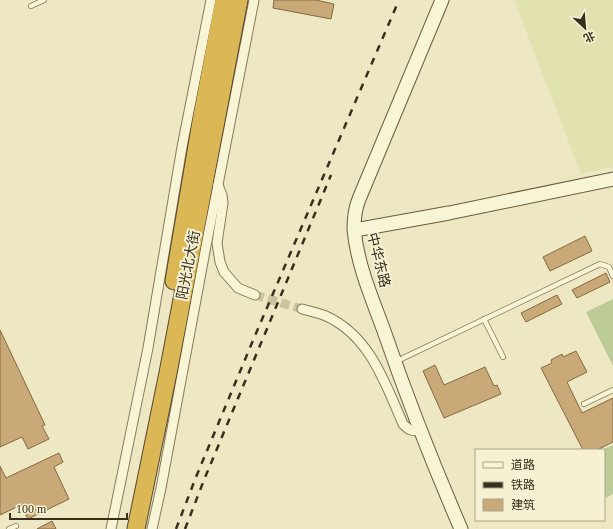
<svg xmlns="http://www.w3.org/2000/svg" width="613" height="529" viewBox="0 0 613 529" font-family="'Times New Roman','Noto Sans SC',serif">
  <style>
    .farmland { fill: #e2e2b0 }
    .green { fill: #bccb97 }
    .building { fill: #caa979; stroke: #856840 }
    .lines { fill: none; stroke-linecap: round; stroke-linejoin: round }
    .street-tunnel { stroke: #c9c3a2; stroke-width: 9; stroke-dasharray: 9 4.5; stroke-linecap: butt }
    .lane-casing { stroke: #877a5a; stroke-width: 6 }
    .street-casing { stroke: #877a5a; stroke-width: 11 }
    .secondary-casing { stroke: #685b3d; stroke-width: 15 }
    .highway-casing { stroke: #54472e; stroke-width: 19 }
    .lane { stroke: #f8f4d6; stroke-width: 4.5 }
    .street { stroke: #f8f4d6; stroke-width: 9 }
    .secondary { stroke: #f8f4d6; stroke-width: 13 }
    .highway { stroke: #dbb855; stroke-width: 17 }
    .rail { stroke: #372e1e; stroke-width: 2.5; stroke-dasharray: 7 7; stroke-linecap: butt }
    .labels { text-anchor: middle; stroke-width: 4; stroke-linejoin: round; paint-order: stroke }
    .street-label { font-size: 14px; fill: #372e1e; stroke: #f5f1d2 }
  </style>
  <rect width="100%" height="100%" fill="#ede8c3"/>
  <!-- farmland -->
  <polygon class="farmland" points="514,0 613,0 613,167 581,174"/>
  <!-- green -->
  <g class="green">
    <polygon points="613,299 613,366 586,312"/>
    <polygon points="613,445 613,494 606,498 604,494 604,450 602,450"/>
  </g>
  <!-- building -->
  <g class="building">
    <polygon points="274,0 316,0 334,4 331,19 273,8"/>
    <polygon points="585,236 592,251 550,271 543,257"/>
    <polygon points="606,273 610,282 577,298 572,290"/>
    <polygon points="557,295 562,304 526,322 521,313"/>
    <polygon points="0,330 45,425 42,426 49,439 28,449 22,437 0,447"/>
    <polygon points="576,351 587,372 567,382 582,413 613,398 613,442 597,450 583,450 541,368 552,363 551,360 562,354 563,357"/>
    <polygon points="435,365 444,385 485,367 494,386 497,385 501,394 444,418 423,371"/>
    <polygon points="59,453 63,462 54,467 69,499 28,519 21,505 0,515 0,466 6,478"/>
    <polygon points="52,521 56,529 37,529"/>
  </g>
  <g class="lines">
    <!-- street-tunnel -->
    <polyline class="street-tunnel" points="255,295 302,309"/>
    <defs>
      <g id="lane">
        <polyline points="31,6 44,0"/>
        <polyline points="484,319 503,357"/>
        <polyline points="397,361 600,264 609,267 613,276"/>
        <polyline points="584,404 613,390"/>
        <polyline points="9,529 16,526"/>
      </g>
      <g id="street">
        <polyline points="218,185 222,195 223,203 217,243 220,262 224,272 238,288 255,295"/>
        <path d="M302,309c8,2 16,4 24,7 44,20 59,67 77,108 6,6 9,8 17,6"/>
        <polyline points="111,529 148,348 182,147 211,0"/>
        <polyline points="152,529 161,488 206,246 254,0"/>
      </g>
      <g id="secondary">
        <path d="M442,0l-83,199c-4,10 -5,19 -5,30 3,35 18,69 30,102 23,67 49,133 77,198"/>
        <polyline points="355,230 449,213 613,179"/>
      </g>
      <g id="highway">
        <polyline points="174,281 202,116 224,0"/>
        <polyline points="136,529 168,373 239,0"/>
      </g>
    </defs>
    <!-- lane casing -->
    <use href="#lane" class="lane-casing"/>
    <!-- street casing -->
    <use href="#street" class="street-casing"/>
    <!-- secondary casing -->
    <use href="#secondary" class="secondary-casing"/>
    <!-- highway casing -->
    <use href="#highway" class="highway-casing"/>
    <!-- lane -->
    <use href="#lane" class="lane"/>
    <!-- street -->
    <use href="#street" class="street"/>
    <!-- secondary -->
    <use href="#secondary" class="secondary"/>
    <!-- highway -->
    <use href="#highway" class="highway"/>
    <!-- rail -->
    <g class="rail">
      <polyline points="176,529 196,477 254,338 399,0"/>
      <polyline points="185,529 204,480 331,175"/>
    </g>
  </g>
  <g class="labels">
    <!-- street labels -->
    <g class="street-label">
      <text transform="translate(379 260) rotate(76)" y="5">中华东路</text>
      <text transform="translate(188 265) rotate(-79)" y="5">阳光北大街</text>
    </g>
  </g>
  <!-- legend -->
  <rect x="475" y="449" width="130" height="72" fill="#f5f1d2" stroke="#a9a38a"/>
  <rect x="483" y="462" width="20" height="6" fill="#f8f4d6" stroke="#a9a38a"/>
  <text x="511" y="469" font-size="12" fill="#372e1e">道路</text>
  <rect x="483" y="482" width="20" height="6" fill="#372e1e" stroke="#a9a38a"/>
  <text x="511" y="489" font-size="12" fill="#372e1e">铁路</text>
  <rect x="483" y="499" width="20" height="12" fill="#caa979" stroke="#a9a38a"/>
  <text x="511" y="509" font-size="12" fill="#372e1e">建筑</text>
  <!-- north arrow -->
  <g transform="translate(585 28) rotate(154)" stroke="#f5f1d2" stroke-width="3" paint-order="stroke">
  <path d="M0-3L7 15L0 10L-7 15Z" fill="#372e1e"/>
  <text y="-6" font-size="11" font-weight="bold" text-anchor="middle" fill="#372e1e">北</text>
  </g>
  <!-- scale -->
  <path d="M10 513v6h117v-6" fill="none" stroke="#372e1e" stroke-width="2"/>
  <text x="16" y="513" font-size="12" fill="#372e1e" stroke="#f5f1d2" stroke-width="3" paint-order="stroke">100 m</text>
</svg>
